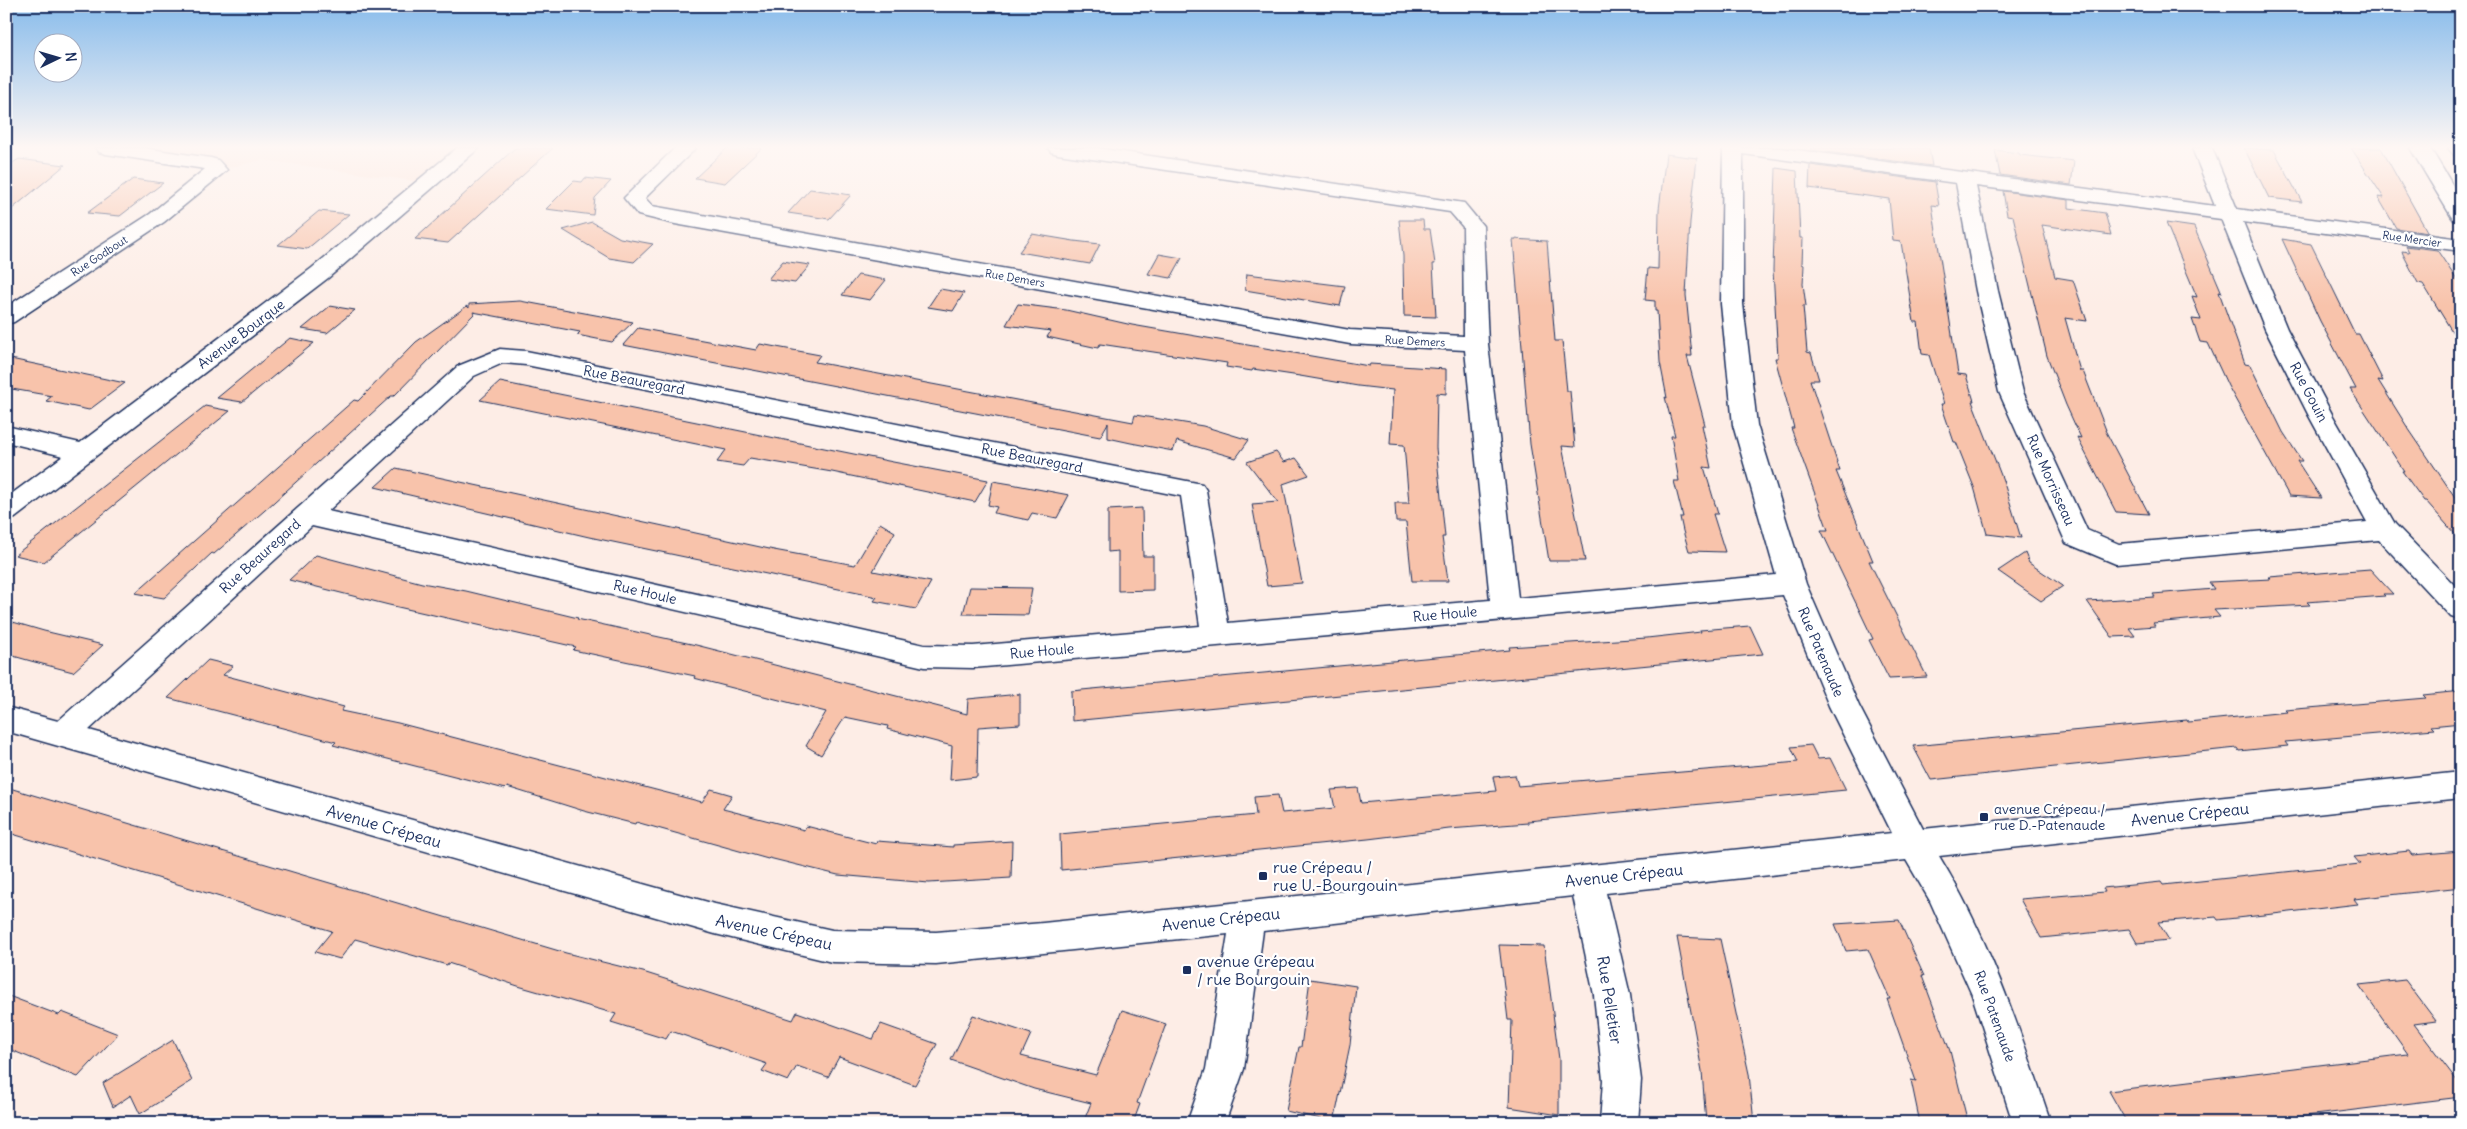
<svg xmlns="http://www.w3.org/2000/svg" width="2467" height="1129" viewBox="0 0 2467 1129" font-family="Delius,sans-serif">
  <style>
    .built { fill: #fce0d4 }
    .building { fill: #f8c3ab; stroke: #1b2f5e }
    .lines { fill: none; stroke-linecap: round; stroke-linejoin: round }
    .minor-casing { stroke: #1b2f5e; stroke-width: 3 }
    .minor { fill: #fff; fill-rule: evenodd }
    .poi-dot { fill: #1b2f5e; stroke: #fff; stroke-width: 2 }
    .labels { text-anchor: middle; stroke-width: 4.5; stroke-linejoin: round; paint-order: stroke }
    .far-street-label { font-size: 11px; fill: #1b2f5e; stroke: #fff }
    .street-label { font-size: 14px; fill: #1b2f5e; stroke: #fff }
    .poi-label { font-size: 14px; fill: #1b2f5e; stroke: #fff; text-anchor: start }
    .near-street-label { font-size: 16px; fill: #1b2f5e; stroke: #fff }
    .near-poi-label { font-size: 16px; fill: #1b2f5e; stroke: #fff; text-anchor: start }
  </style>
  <rect width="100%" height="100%" fill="#fdede6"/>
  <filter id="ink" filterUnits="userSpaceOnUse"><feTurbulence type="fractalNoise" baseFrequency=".02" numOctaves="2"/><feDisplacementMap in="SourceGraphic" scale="10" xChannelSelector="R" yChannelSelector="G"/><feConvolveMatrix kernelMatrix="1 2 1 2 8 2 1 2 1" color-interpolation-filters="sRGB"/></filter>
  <g filter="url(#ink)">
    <!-- built -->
    <polygon class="built" points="108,148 469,148 428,183 263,160 217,170 214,164"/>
    <!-- building -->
    <g class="building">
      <polygon points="515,148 553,148 448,243 415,239"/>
      <polygon points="727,148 762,148 725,183 695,178"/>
      <polygon points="1811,148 1929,148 1932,166 1811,150"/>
      <polygon points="2244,148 2274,150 2302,202 2269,198"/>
      <polygon points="2351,148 2381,148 2428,233 2396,228 2378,197 2384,198"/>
      <polygon points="1995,150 2019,153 2020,155 2074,161 2071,185 2000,175"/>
      <polygon points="1666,154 1697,158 1690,222 1686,295 1692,356 1687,356 1705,425 1702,425 1711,468 1704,467 1718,514 1713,514 1725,552 1689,551 1683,531 1680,517 1683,517 1674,481 1679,481 1671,436 1675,436 1665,397 1667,398 1660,362 1657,311 1655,311 1655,301 1645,300 1648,268 1658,269 1659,209"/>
      <polygon points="19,159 65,165 6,214 6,167"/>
      <polygon points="1810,165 1935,182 1939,206 1932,205 1958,374 1966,375 1974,401 1972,401 2004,483 2021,538 1987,534 1974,487 1956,442 1954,442 1941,404 1944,404 1929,355 1922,354 1918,322 1914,322 1901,242 1893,241 1889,199 1809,188"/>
      <polygon points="1776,168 1797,171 1800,238 1803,238 1802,264 1804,265 1803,284 1806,306 1803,306 1807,352 1811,353 1819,380 1810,380 1840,471 1836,471 1873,561 1869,561 1927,677 1889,679 1869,640 1873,639 1821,530 1828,530 1791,428 1794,428 1775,358 1778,358 1773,270"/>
      <polygon points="585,178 611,181 595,198 593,215 546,209 574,181 582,182"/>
      <polygon points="133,179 163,183 120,216 87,213"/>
      <polygon points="810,189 851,195 829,219 788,213"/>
      <polygon points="2003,191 2069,200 2069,208 2105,213 2111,235 2042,225 2055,277 2073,280 2087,321 2065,318 2080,371 2083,371 2106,430 2105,430 2149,514 2116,512 2077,437 2081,438 2066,405 2047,356 2013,216 2007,215"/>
      <polygon points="319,211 349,214 307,249 278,245"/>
      <polygon points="1399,220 1423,220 1424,229 1430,229 1435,264 1433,264 1436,317 1404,316 1403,256"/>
      <polygon points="592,222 620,238 653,244 634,262 609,258 563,230"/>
      <polygon points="2166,223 2194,227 2222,293 2219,292 2245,364 2250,365 2283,432 2302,461 2297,461 2321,498 2289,496 2228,386 2208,343 2200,342 2192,319 2201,320 2192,296 2197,297"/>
      <polygon points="1032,234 1074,241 1100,244 1090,264 1019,252"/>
      <polygon points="1513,239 1547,241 1555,341 1562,341 1567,391 1570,391 1575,447 1562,446 1585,561 1549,561 1530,444"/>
      <polygon points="2282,239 2311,244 2355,334 2359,334 2383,381 2378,380 2406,425 2461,506 2461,541 2426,501 2424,501 2402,471 2404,471 2350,389 2356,389 2320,321"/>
      <polygon points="2406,246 2437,250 2461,286 2461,346 2423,284 2418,283 2403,254 2402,251 2409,252"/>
      <polygon points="1159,254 1182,258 1171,278 1148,274"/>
      <polygon points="783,261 789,262 810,265 795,283 768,279"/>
      <polygon points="1247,274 1345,286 1340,306 1245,290"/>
      <polygon points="858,275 886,280 870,300 842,295"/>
      <polygon points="940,289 964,293 953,311 928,307"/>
      <polygon points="520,301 633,322 612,342 577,335 580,332 473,312 474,314 394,396 391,396 264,511 214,554 212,553 164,598 135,593 354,400 358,401 416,342 467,306 469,308 469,304"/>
      <polygon points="1018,304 1066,310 1132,325 1369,366 1370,364 1446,369 1446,394 1437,393 1436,448 1445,537 1442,537 1448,581 1412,581 1406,522 1396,522 1395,503 1409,503 1404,445 1390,444 1393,390 1358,386 1300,376 1253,369 1252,371 1226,367 1227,363 1100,344 1098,348 1047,337 1051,331 1006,325"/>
      <polygon points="330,306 355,310 327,333 302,329"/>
      <polygon points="638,328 756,350 760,344 820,355 815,362 1133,422 1135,415 1203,426 1249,440 1236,458 1177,441 1173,451 1131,443 1108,438 1108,423 1100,437 623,345"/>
      <polygon points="290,338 314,343 242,402 217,398"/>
      <polygon points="6,358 125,383 89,410 46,401 52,396 6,388"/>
      <polygon points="500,382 893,462 988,480 975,502 832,472 750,458 743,466 717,462 726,450 480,400"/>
      <polygon points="205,406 230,411 44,562 15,555"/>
      <polygon points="1276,452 1284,462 1296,458 1309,475 1283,484 1302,583 1267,586 1252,504 1278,502 1247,462"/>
      <polygon points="396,468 774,550 855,565 880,523 895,532 873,571 931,582 916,609 874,601 877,597 589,537 375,487"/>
      <polygon points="993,481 1011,484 1069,495 1057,518 1032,513 1028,520 994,513 997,507 988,505"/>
      <polygon points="1142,508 1143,556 1153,556 1153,590 1118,591 1118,551 1108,552 1108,510"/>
      <polygon points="2025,553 2029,563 2063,586 2041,601 1998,571"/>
      <polygon points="316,555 422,583 466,591 578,618 577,619 696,645 967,714 968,699 1020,694 1020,724 978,727 977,777 950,780 952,746 887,729 888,726 845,717 821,755 806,746 826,712 694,678 695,676 573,650 576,647 389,605 289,580"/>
      <polygon points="2370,569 2393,594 2383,594 2385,596 2307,602 2310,605 2214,610 2220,617 2153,623 2155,626 2129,628 2135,636 2112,637 2087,601 2155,597 2153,594 2214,589 2209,582 2271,579 2269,577"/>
      <polygon points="970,587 1032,588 1028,615 963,614"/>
      <polygon points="6,620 44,631 103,645 73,672 31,661 6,654"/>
      <polygon points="1750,626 1763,654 1072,721 1071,691 1510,650 1509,647 1647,638 1701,632 1700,630"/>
      <polygon points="208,660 233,666 223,675 344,707 341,711 398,723 702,802 711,789 732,795 723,809 804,830 806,826 876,844 877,841 953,847 953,845 1012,841 1011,878 929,883 838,875 769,858 768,859 636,822 635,824 584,811 507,787 505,789 333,745 336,742 168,698"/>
      <polygon points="2461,691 2461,723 2431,726 2434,729 2285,742 2288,746 2239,751 2237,748 1931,780 1913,746 2187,720 2188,722 2287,712 2285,710 2426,698 2423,695"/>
      <polygon points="1811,745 1818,759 1830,758 1846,790 1528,821 1528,823 1449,829 1368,839 1061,870 1060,834 1256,815 1254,797 1278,795 1282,813 1335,808 1331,790 1358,788 1361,803 1496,791 1493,777 1515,775 1518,786 1764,765 1798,762 1791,747"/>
      <polygon points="6,787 566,953 643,972 793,1020 797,1012 873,1039 881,1024 937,1044 915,1085 839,1057 828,1077 797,1066 788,1081 762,1071 767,1064 671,1031 666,1039 611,1022 616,1014 518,986 448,963 447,965 355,939 340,959 315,952 332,931 6,832"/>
      <polygon points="2409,851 2412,855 2461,851 2461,887 2354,899 2358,904 2273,914 2218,920 2216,917 2158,922 2169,940 2137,943 2129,929 2041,938 2020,899 2105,892 2103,888 2161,882 2163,885 2360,864 2354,857"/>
      <polygon points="1899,920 1924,976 1922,976 1950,1051 1968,1123 1920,1123 1911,1080 1916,1081 1887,999 1890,999 1868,949 1846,951 1835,924"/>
      <polygon points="1677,937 1720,939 1749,1074 1754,1123 1706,1123 1702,1071"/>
      <polygon points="1499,945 1544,946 1559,1059 1559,1115 1509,1107 1512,1020 1508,1020"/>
      <polygon points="1310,979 1356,986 1350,1045 1334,1122 1286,1111 1299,1047 1301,1047"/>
      <polygon points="2405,980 2436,1021 2414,1024 2461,1086 2461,1097 2273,1120 2275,1123 2127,1123 2109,1091 2408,1054 2359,985"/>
      <polygon points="6,995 59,1015 62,1012 118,1034 78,1077 6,1048"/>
      <polygon points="1122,1010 1166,1024 1137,1103 1140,1104 1133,1123 1083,1123 1091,1103 1034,1089 951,1060 973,1015 1031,1034 1021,1056 1096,1075"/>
      <polygon points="173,1040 192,1081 140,1114 131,1095 113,1107 103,1083"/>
    </g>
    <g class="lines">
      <defs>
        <g id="minor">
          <polygon points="96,148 144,148 211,158 218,160 227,170 164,222 14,322 6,324 6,307 150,214 205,169 106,154 99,152"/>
          <polygon points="457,148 479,148 328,278 15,518 6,521 6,498 63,456 6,442 6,426 80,443 312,268"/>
          <path d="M675,148h21l-51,50 7,8 698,124 114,6 -1,-109 -13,-15 -392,-58 -7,-2 -3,-4h49l367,55 19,23 5,118 30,254 258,-23 -43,-150 -12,-121 2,-156h59l433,58 -23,-58h20l25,61 224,30v12l-218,-29 44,107 46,87 62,108 66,68v28l-10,-3 -72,-77 -263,24 -50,-21 -67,-151 -23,-101 -20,-108 -213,-29v150l14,121 49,159 53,122 64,123 538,-57v26l-522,58c51,83 81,175 112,267h-38l-41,-128 -42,-94 -24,-41 -300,33 24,102 11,85 -3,43h-38l3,-43 -9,-85 -21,-99 -310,35 -19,138 -19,54h-38l19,-54 22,-135 -292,30 -104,-2 -117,-28 -709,-203v-24l52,14 400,-355 42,-17 26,2 676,133 4,6 22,133 262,-23 -25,-250 -115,-6 -675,-120 -37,-9 -14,-17zM1976,186l245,33 44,110 44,87 58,106 -248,22 -32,-14 -64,-138 -25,-101zM503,363l23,2 655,131 19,130 -227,20 -49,-1 -596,-134 146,-135zM312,526l612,141 49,1 810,-73 46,111 63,127 -849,90 -107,9 -104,-2 -117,-26 -626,-174z"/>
          <polygon points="2410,148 2430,148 2461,199 2461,222 2454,220 2451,216"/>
          <polygon points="2448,148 2461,148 2461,157 2454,155"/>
        </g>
      </defs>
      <!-- minor casing -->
      <use href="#minor" class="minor-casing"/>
      <!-- minor -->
      <use href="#minor" class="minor"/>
    </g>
  </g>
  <!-- sky -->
  <linearGradient id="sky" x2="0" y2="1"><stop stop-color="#87bbeb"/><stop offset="0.48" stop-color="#fef7f4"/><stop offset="1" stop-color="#fef7f4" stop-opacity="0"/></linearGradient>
  <rect width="2467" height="306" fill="url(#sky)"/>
  <!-- markers -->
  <g class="poi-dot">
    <rect x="1979" y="812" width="10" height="10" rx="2.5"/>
    <rect x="1258" y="871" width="10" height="10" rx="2.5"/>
    <rect x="1182" y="965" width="10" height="10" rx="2.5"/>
  </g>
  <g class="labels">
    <!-- far-street labels -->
    <g class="far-street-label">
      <text transform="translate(2412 239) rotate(8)" y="4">Rue Mercier</text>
      <text transform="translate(99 256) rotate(-33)" y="4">Rue Godbout</text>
      <text transform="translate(1015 278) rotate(10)" y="4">Rue Demers</text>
      <text transform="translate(1415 341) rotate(3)" y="4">Rue Demers</text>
    </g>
    <!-- street labels -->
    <g class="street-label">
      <text transform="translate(241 334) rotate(-37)" y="5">Avenue Bourque</text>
      <text transform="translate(634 380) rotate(11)" y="5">Rue Beauregard</text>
      <text transform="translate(2309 392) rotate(62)" y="5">Rue Gouin</text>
      <text transform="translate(1032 458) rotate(11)" y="5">Rue Beauregard</text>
      <text transform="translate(2051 480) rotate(66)" y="5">Rue Morrisseau</text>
      <text transform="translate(260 556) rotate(-42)" y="5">Rue Beauregard</text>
      <text transform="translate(645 592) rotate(13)" y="5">Rue Houle</text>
      <text transform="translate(1445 614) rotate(-5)" y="5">Rue Houle</text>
      <text transform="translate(1042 651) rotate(-5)" y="5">Rue Houle</text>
      <text transform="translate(1821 652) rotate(67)" y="5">Rue Patenaude</text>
      <text transform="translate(1995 1016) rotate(70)" y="5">Rue Patenaude</text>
    </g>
    <!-- poi labels -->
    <g class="poi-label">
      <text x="1994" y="814">avenue Crépeau /<tspan x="1994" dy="16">rue D.-Patenaude</tspan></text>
    </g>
    <!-- near-street labels -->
    <g class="near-street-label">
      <text transform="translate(2190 814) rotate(-6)" y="6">Avenue Crépeau</text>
      <text transform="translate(384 826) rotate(16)" y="6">Avenue Crépeau</text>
      <text transform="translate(1624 875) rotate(-6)" y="6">Avenue Crépeau</text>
      <text transform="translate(1221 919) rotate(-6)" y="6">Avenue Crépeau</text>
      <text transform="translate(774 932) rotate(12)" y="6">Avenue Crépeau</text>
      <text transform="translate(1610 1000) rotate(81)" y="6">Rue Pelletier</text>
    </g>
    <!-- near-poi labels -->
    <g class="near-poi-label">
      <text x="1273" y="873">rue Crépeau /<tspan x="1273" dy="18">rue U.-Bourgouin</tspan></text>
      <text x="1197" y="967">avenue Crépeau<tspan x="1197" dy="18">/ rue Bourgouin</tspan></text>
    </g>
  </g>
  <!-- margin -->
  <rect width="2467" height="1129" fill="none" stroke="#fff" stroke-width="25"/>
  <rect x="12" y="12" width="2442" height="1104" fill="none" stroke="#1b2f5e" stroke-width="2" filter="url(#ink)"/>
  <!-- north arrow -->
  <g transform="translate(58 58) rotate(85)"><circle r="24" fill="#ffffff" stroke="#a4acbf"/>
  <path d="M0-4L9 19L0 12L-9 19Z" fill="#1b2f5e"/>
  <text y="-8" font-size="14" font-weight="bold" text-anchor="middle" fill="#1b2f5e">N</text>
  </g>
</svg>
